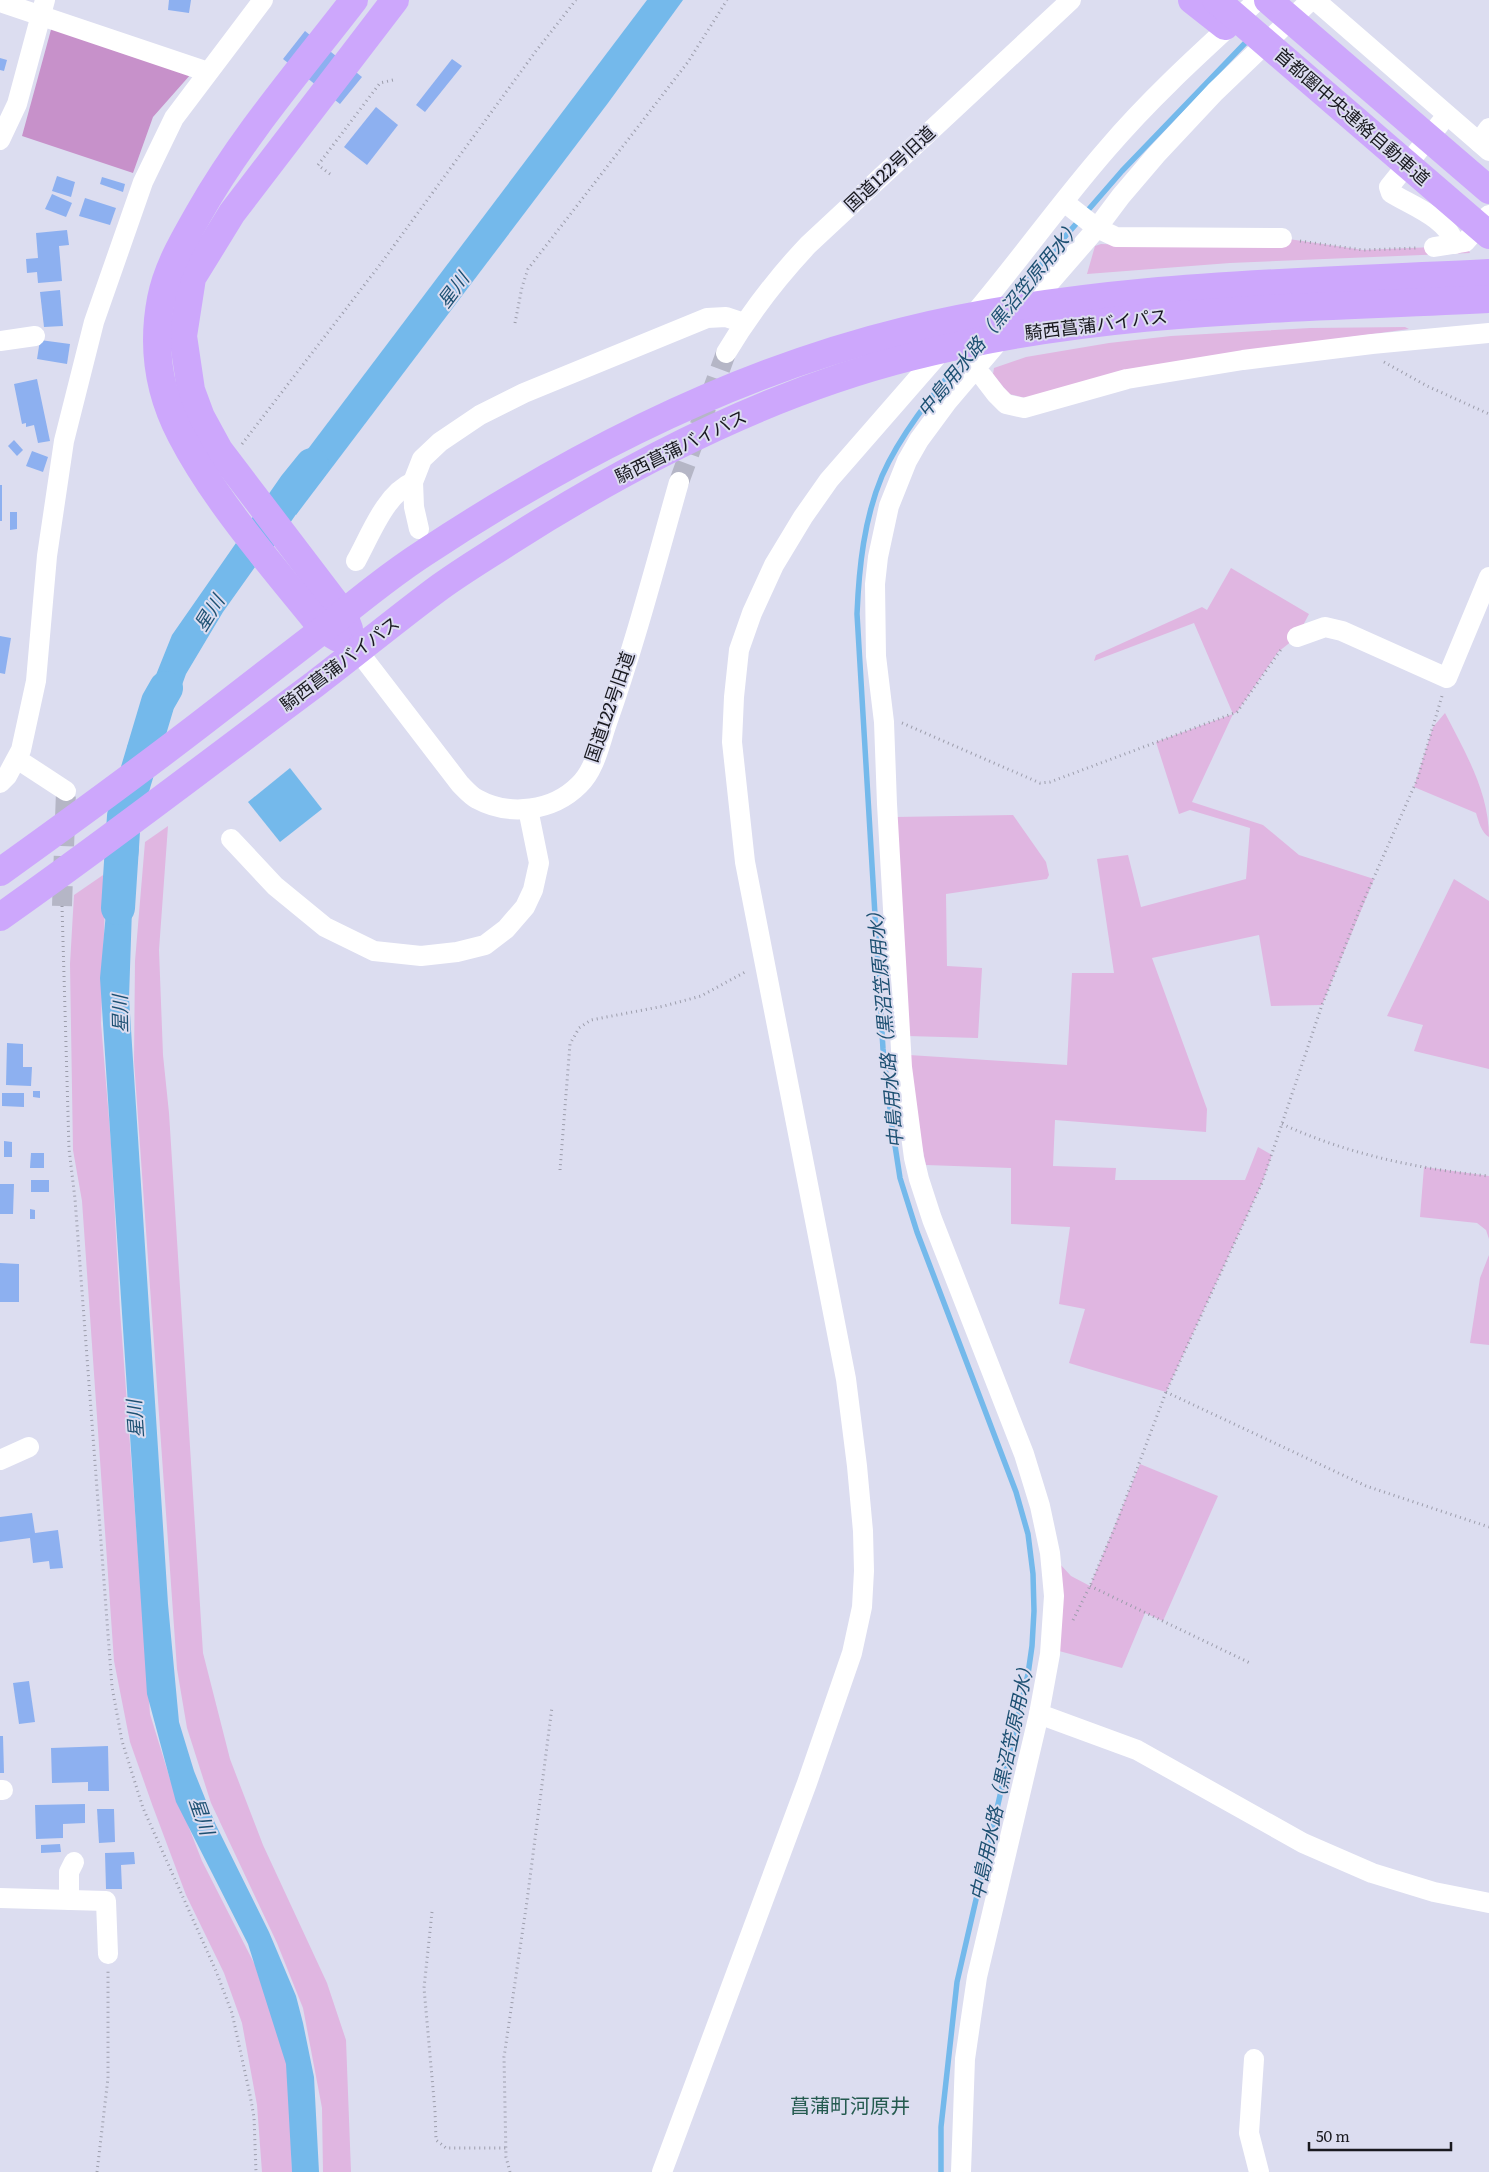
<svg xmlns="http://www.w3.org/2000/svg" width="1489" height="2172" viewBox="0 0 1489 2172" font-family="Literata,'Noto Sans JP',serif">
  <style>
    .green { fill: #e0b6e1 }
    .forest { fill: #c791ca }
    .water { fill: #74b9eb }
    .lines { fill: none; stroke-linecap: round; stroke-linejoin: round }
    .stream { stroke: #74b9eb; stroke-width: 5.5 }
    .river { stroke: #74b9eb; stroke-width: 34 }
    .building { fill: #8db0f0 }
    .minor-tunnel { stroke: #b5b6c6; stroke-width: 20; stroke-dasharray: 20 10; stroke-linecap: butt }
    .path { stroke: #9c9dab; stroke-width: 3; stroke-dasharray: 1 4; stroke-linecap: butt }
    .minor { stroke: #fff; stroke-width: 20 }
    .highway { stroke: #cda7fc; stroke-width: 28 }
    .labels { text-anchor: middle; stroke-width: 4; stroke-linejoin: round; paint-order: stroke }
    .street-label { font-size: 18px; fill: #19191f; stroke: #dcddf0 }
    .water-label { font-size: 19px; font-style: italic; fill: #1d5072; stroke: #dcddf0 }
    .quarter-label { font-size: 20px; fill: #245a4f; stroke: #dcddf0 }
  </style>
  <rect width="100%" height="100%" fill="#dcddf0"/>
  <!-- green -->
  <g class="green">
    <polygon points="1282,238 1363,250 1434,247 1435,251 1469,251 1470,253 1230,263 1087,274 1095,246 1101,244 1156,246"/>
    <polygon points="1405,327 1409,329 1250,351 1026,398 1009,394 993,374 994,368 1026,357 1109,343 1171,336 1310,328"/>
    <polygon points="1231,568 1309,614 1297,637 1278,652 1237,712 1233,714 1192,802 1263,825 1299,855 1374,879 1322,1005 1271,1006 1259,935 1152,958 1207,1109 1206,1132 1055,1120 1053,1166 1116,1168 1115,1180 1245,1180 1258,1147 1272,1155 1262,1183 1166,1392 1069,1363 1085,1309 1059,1304 1070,1227 1011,1224 1011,1168 926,1165 919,1133 909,1055 1067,1065 1072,973 1114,973 1097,859 1128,855 1141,907 1246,879 1250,828 1190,810 1179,814 1156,742 1233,714 1194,623 1094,661 1096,655 1202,607 1207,610"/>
    <path d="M1445,713c20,39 44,79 44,124 -8,-5 -10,-15 -13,-24l-62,-26 19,-60z"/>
    <polygon points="1013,815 1046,862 1049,875 1047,879 946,894 947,966 982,968 978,1038 907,1036 895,817"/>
    <polygon points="168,826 159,950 163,1055 169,1113 203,1653 230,1759 263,1845 327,1983 346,2040 351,2172 323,2172 322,2108 303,2008 277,1943 211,1803 187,1728 177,1669 134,1061 135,961 145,842"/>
    <polygon points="106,873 101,1023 111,1143 120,1310 150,1714 170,1779 202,1861 255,1965 288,2064 292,2172 262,2172 257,2105 242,2023 224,1973 186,1895 153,1807 130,1742 114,1661 82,1201 73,1150 70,964 74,895"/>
    <polygon points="1454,879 1489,901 1489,1069 1414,1051 1423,1025 1387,1016"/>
    <polygon points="1424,1167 1489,1176 1489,1239 1486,1230 1477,1223 1420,1217"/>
    <polygon points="1489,1255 1489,1345 1470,1343 1480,1278"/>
    <polygon points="1140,1464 1218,1496 1163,1621 1145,1613 1122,1668 1059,1651 1059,1563 1071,1576 1090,1586"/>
  </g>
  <!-- forest -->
  <polygon class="forest" points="52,26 191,74 153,117 133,173 22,136"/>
  <!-- water -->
  <g class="water">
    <polygon points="647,0 683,0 608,103 296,515 277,490"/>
    <polygon points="236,543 255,567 223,612 186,674 171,715 127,747 172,635"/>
    <polygon points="290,768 322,809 280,842 248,802"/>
    <polygon points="139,848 132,909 129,998 168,1604 179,1722 194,1771 215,1823 269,1932 296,1996 303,2023 314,2077 319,2172 292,2172 286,2064 248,1944 176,1802 147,1694 100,978 110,869"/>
  </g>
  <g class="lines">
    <!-- stream -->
    <g class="stream">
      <polyline points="1010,300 1122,171 1249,39"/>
      <path d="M941,2172v-45l16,-145 71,-308 4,-28 2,-35 -1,-37 -5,-40 -12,-42 -99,-260 -17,-54 -8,-52 -9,-77 -26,-435c2,-47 7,-95 25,-138 20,-45 54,-85 85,-123"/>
    </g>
    <!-- river -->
    <g class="river">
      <polyline points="254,545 295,486 312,465"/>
      <polyline points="118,908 124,816 158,702 166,688"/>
    </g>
  </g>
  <!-- building -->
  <g class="building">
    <polygon points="169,0 191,0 189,13 168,10"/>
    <polygon points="305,31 362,77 340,104 283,59"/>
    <polygon points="0,58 7,60 4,71 0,70"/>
    <polygon points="452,59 462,66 425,112 416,105"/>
    <polygon points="376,107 398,125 367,165 344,147"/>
    <polygon points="57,176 75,182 71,197 52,191"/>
    <polygon points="102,177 125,184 123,192 100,184"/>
    <polygon points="52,194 72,203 66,217 45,209"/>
    <polygon points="85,198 116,208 110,225 79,216"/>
    <polygon points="67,230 69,245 59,246 62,281 38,283 37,272 27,273 26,259 38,258 36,233"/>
    <polygon points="60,290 63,326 44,327 40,292"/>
    <polygon points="40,340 70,344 67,364 37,359"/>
    <polygon points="37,379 50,441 38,443 34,425 26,427 26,423 22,424 14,384"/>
    <polygon points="14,440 23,450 17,456 8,446"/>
    <polygon points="32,451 48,457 43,472 26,466"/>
    <rect x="0" y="485" width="2" height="36"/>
    <polygon points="10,512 17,512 17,529 10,530"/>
    <polygon points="0,636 11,638 5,674 0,673"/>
    <polygon points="7,1043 23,1044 23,1067 32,1067 31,1086 6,1085"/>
    <polygon points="33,1091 40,1091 40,1098 33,1097"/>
    <polygon points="2,1093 24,1093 24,1107 2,1106"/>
    <polygon points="4,1141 12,1142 12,1157 4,1157"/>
    <polygon points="31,1153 44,1153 44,1168 30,1168"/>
    <rect x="31" y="1180" width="18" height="12"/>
    <polygon points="0,1184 14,1184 13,1214 0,1214"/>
    <polygon points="30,1209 35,1210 35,1219 30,1219"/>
    <polygon points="0,1263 19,1264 19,1302 0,1302"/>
    <polygon points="32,1513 35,1533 58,1530 63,1568 50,1569 49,1561 33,1563 30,1538 0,1542 0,1517"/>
    <polygon points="29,1681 35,1722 19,1724 13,1683"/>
    <polygon points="0,1736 3,1736 4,1773 0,1773"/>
    <polygon points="108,1746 109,1791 88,1791 88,1782 52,1783 51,1748"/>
    <polygon points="85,1804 85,1823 63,1824 63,1838 36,1839 35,1805"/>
    <polygon points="97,1809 114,1809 115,1842 99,1843"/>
    <polygon points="60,1844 61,1852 41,1853 41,1845"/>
    <polygon points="134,1852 135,1864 121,1865 122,1889 106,1889 105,1853"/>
  </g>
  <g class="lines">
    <!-- minor-tunnel -->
    <g class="minor-tunnel">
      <polyline points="679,482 726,353"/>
      <polyline points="62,906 66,791"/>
    </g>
    <!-- path -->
    <g class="path">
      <polyline points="330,174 318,165 380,83 393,80"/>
      <polyline points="1300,241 1363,250 1416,248"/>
      <polyline points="515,323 522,287 528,269 688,62 727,0"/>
      <polyline points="1384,362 1427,386 1489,414"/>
      <polyline points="242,444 382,262 536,51 576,0"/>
      <polyline points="902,723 1040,783 1050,782 1237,712 1282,648"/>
      <polyline points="62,906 69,1149 75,1199 112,1687 122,1741 143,1808 216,1971 232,2013 250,2095 254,2117 256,2172"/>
      <path d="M1282,1124c65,30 136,45 207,52"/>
      <polyline points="560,1170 570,1044 579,1028 591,1020 664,1006 701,996 747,971"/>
      <polyline points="1166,1392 1366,1486 1489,1527"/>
      <polyline points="1090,1586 1250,1663"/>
      <polyline points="1073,1620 1090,1586 1115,1527 1166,1392 1262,1183 1322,1005 1359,911 1417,780 1442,696"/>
      <polyline points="432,1912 424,1988 435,2111 436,2140 446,2148 506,2148"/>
      <polyline points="97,2172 108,2078 108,1971"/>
      <polyline points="510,2172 506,2157 504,2057 527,1901 552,1707"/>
    </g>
    <!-- minor -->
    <g class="minor">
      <polyline points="1315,0 1489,151"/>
      <polyline points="0,2 208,72"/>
      <path d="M1447,115l-58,72 2,6c21,13 56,25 64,51"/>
      <polyline points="0,140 17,104 45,0"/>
      <polyline points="1479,142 1489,128"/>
      <polyline points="1064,202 1097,228 1116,237 1282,238"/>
      <polyline points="1434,247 1465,242 1489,215"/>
      <polyline points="1025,311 1097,228 1121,196 1156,155 1215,92 1311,0"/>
      <path d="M969,320c48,-56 90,-116 138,-171 46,-54 99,-101 151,-149"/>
      <polyline points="0,341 35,336"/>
      <path d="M726,353c24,-40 50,-74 82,-108l263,-245"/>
      <polyline points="973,370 983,377 996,394 1006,404 1024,408 1127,379 1243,360 1372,344 1489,333"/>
      <polyline points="419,529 414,507 413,482 422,459 440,442 480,415 524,393 707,318 726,317 744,323"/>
      <path d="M356,561c14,-25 29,-67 57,-79"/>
      <polyline points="1297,637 1325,627 1342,631 1447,678 1489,577"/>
      <path d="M358,651l102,133c5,5 11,12 17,15 33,18 76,12 102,-14 16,-15 21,-42 28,-62 28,-79 49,-160 72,-241"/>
      <polyline points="17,759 66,791"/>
      <polyline points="0,783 7,776 21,750 36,681 47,556 64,441 94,322 143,182 174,118 263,0"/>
      <polyline points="231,839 275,886 325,927 374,951 421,956 457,952 485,945 506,929 525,907 533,890 539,863 528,809"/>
      <polyline points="0,1460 29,1447"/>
      <polyline points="1039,1714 1137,1750 1303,1843 1372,1873 1434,1892 1489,1903"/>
      <polyline points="0,1790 3,1790"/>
      <polyline points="0,1898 106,1901 108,1954"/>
      <polyline points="69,1900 69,1872 74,1862"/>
      <polyline points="1254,2059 1249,2133 1259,2172"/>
      <polyline points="662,2172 807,1783 852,1653 862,1607 864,1571 863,1531 857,1466 846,1379 745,862 732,742 734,697 739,650 752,613 774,565 803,517 829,480 945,347"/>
      <polyline points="961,2172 965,2059 977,1977 1039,1714 1050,1654 1054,1596 1050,1553 1040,1506 1024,1454 932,1219 919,1179 914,1158 902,1067 887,804 884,722 876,656 875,584 878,557 889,506 907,461 919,440 947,402 1004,335"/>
    </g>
    <!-- highway -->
    <g class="highway">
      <polyline points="1192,0 1225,26"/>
      <polyline points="1216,0 1489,235"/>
      <polyline points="1268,0 1489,190"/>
      <polyline points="349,629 343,613 219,450 201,417 191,390 183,336 192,278 232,213 395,0"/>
      <path d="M338,638l-15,-9c-48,-60 -107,-126 -142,-194 -22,-42 -29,-89 -20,-136 6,-31 22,-58 38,-86 43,-76 101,-143 155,-213"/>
      <path d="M0,872c74,-53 148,-107 220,-163 35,-27 70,-54 105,-81 32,-26 65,-53 99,-75 147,-97 308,-180 480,-222 191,-47 389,-48 585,-58"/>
      <path d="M0,917c107,-75 210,-155 315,-233 42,-32 83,-66 125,-97 22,-16 47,-31 70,-46 122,-78 258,-148 400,-184 189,-49 385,-48 579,-58"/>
    </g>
  </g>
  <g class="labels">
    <!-- street labels -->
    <g class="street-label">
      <text transform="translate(1352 117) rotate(41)" y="6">首都圏中央連絡自動車道</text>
      <text transform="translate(890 169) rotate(-43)" y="6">国道122号旧道</text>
      <text transform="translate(1096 325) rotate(-7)" y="6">騎西菖蒲バイパス</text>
      <text transform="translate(681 447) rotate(-26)" y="6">騎西菖蒲バイパス</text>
      <text transform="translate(340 664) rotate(-37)" y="6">騎西菖蒲バイパス</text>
      <text transform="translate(610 707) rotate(-71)" y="6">国道122号旧道</text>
    </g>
    <!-- water labels -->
    <g class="water-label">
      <text transform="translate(453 290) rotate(-53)" y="7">星川</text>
      <text transform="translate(999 318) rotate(-51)" y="7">中島用水路（黒沼笠原用水）</text>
      <text transform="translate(209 613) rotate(-58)" y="7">星川</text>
      <text transform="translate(120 1014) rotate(-91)" y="7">星川</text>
      <text transform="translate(885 1025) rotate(-95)" y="7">中島用水路（黒沼笠原用水）</text>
      <text transform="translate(135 1419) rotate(-94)" y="7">星川</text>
      <text transform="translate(1002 1779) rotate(-78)" y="7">中島用水路（黒沼笠原用水）</text>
      <text transform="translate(202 1816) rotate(71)" y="7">星川</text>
    </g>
    <!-- quarter labels -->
    <g class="quarter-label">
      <text x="850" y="2113">菖蒲町河原井</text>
    </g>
  </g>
  <!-- scale -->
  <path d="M1309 2142v8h142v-8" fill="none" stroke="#19191f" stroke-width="2.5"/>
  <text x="1316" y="2142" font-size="15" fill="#19191f" stroke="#dcddf0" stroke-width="4" paint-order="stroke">50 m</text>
</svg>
